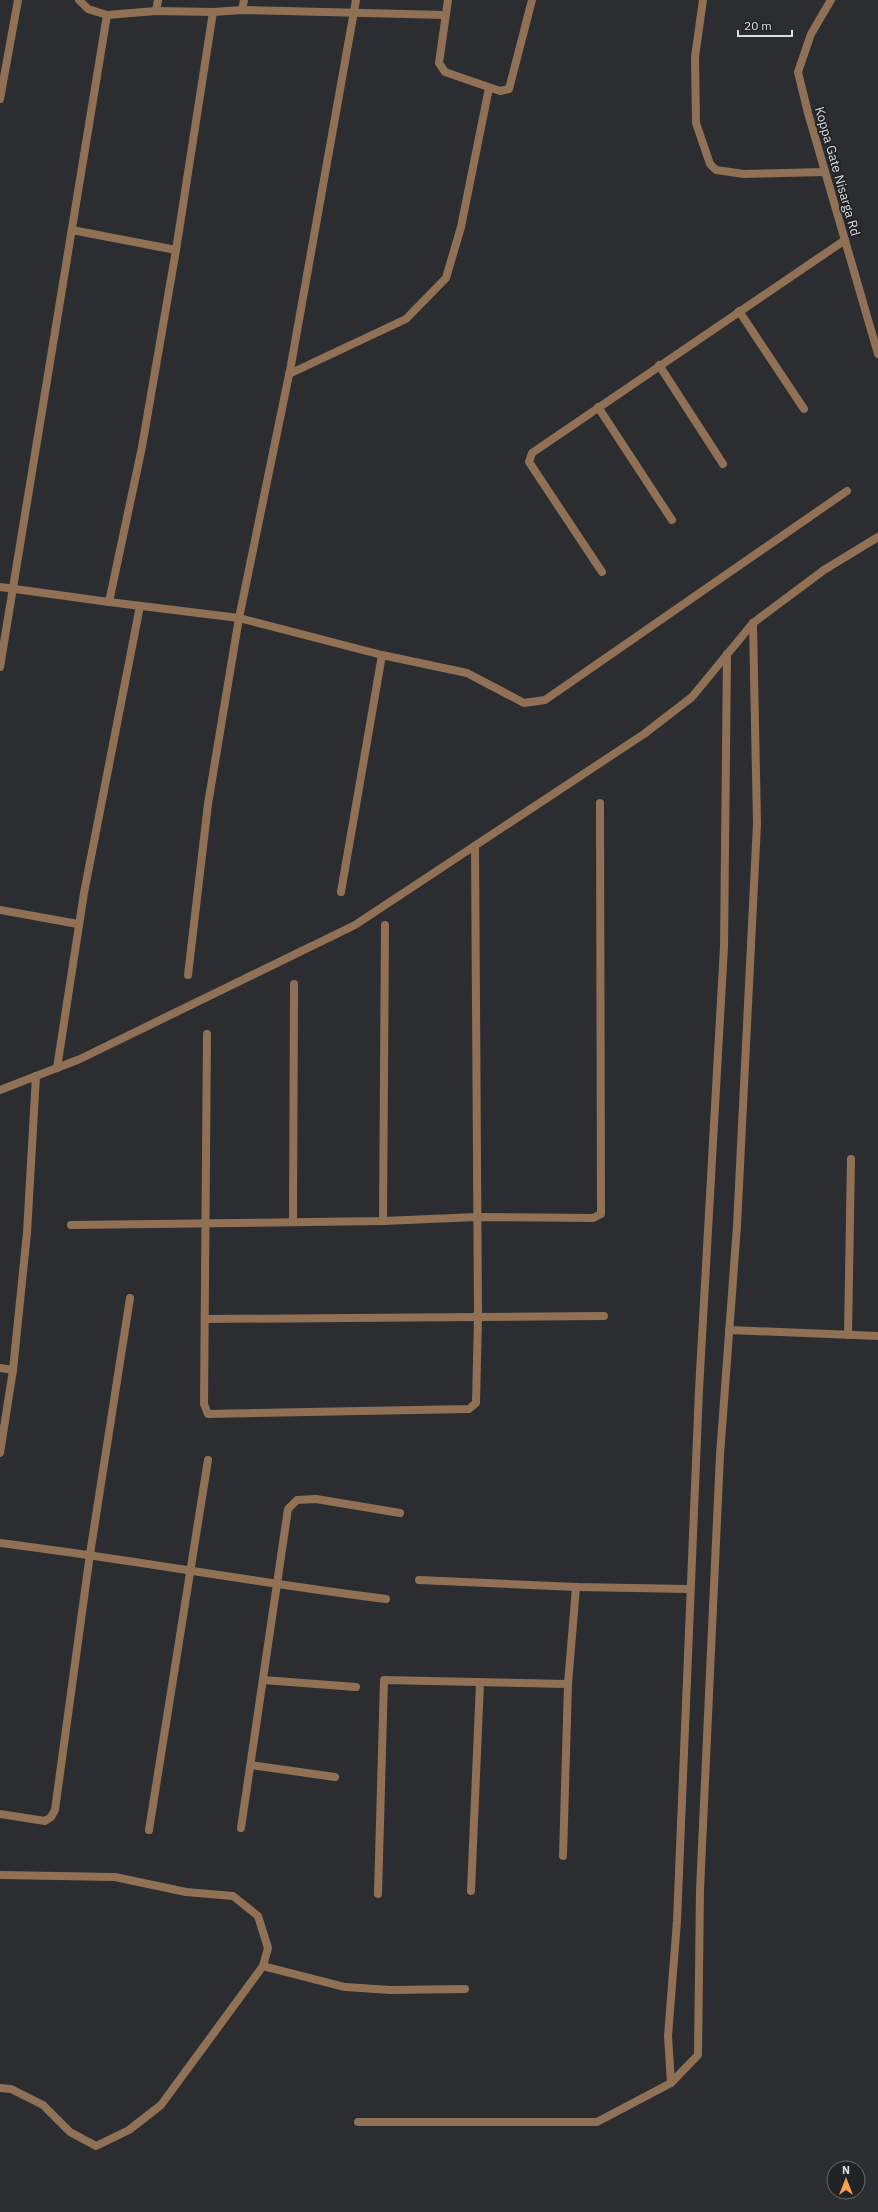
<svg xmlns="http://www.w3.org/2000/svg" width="878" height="2212" viewBox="0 0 878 2212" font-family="'IBM Plex Sans',sans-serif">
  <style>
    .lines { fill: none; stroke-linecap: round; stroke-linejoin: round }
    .service { stroke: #907156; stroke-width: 8 }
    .minor { stroke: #907156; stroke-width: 8 }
    .tertiary { stroke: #907156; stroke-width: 8 }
    .labels { text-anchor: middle; stroke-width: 3.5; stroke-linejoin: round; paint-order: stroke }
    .street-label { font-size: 13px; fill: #dbdcde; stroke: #222326 }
  </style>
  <rect width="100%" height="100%" fill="#2c2d30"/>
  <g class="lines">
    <!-- service -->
    <g class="service">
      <polyline points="703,0 695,57 696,123 710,164 716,170 744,174 825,172"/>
      <polyline points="739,311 804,409"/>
      <polyline points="659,365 723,464"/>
      <polyline points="598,407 672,520"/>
      <polyline points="602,572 529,462 532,453 845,240"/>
      <polyline points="109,602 239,618 382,655 467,673 524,703 545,700 847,491"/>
      <polyline points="727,654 724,947 699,1390 677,1921 668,2036 671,2083 698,2055 700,1890 720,1455 737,1226 757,824 753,623"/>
      <polyline points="341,892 382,655"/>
      <polyline points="729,1330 878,1336"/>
      <polyline points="848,1335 851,1159"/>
      <polyline points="419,1580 576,1587 690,1589"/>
      <polyline points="563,1856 568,1684"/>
      <polyline points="0,1875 115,1877 186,1892 233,1896 258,1916 268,1948 263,1966 161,2105 129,2130 96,2146 70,2132 43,2105 11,2089 0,2088"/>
      <polyline points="471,1891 480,1683"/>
      <polyline points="378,1894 384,1680 568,1684 576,1587"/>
      <polyline points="263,1966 345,1987 391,1990 465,1989"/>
      <polyline points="358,2122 597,2122 671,2083"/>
    </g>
    <!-- minor -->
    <g class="minor">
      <polyline points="448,0 439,63 445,72 500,91 509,89 532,0"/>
      <polyline points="242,10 244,0"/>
      <polyline points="156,11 158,0"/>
      <polyline points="213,12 242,10 445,15"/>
      <polyline points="0,99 18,0"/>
      <polyline points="72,230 176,250"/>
      <polyline points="289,374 406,319 446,278 461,227 489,88"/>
      <polyline points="0,587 109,602 142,447 176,250 213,12 156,11 107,15 88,9 79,0"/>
      <polyline points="0,667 107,15"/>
      <polyline points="0,910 78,924"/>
      <polyline points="188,975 208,804 239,618 291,365 356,0"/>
      <polyline points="207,1034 204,1404 208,1414 469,1409 476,1403 478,1317 475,846"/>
      <polyline points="57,1068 84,893 140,606"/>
      <polyline points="293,1221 294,984"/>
      <polyline points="383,1221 385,925"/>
      <polyline points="71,1225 383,1221 477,1217 593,1218 601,1214 600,803"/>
      <polyline points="205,1319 604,1316"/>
      <polyline points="0,1368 13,1370"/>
      <polyline points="0,1453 13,1370 27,1233 36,1076"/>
      <path d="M0,1543c129,16 257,40 386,56"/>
      <polyline points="263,1680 356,1687"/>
      <polyline points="251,1765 335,1777"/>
      <polyline points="0,1814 45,1821 51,1817 55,1810 90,1554 130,1298"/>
      <polyline points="241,1828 288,1509 297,1500 316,1499 400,1513"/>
      <polyline points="149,1830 208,1460"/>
    </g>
    <!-- tertiary -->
    <g class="tertiary">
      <polyline points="831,0 811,34 798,72 808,113 878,354"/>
      <polyline points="0,1090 80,1059 355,925 644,734 692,697 753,623 824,570 878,537"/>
    </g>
  </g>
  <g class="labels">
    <!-- street labels -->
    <g class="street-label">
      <text transform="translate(838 171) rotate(74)" y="5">Koppa Gate Nisarga Rd</text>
    </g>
  </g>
  <!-- north arrow -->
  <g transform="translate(846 2180)"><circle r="19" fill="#222326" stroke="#6c6d70"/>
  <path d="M0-3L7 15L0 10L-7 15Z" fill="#f8a14a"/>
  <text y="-6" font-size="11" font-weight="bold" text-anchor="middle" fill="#dbdcde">N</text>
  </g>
  <!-- scale -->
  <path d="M738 30v6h54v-6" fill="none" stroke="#dbdcde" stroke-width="2"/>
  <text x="744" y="30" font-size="12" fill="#dbdcde" stroke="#222326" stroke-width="3" paint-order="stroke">20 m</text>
</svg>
